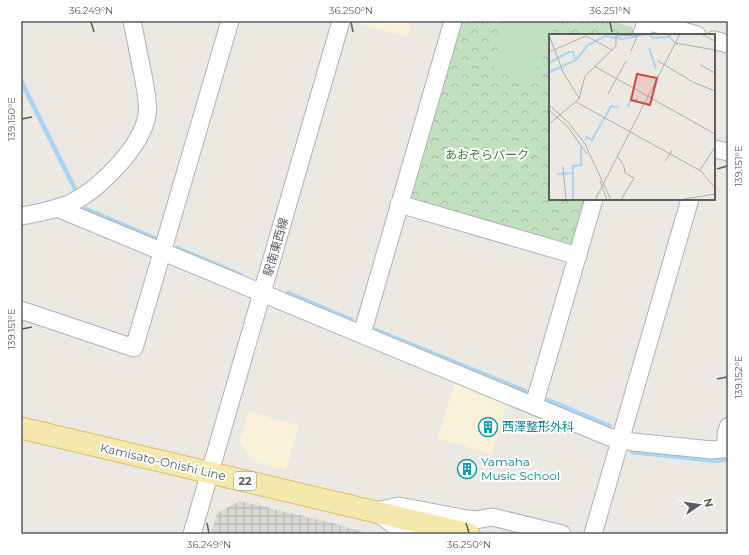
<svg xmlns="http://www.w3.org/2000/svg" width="749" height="555" viewBox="0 0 749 555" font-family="Montserrat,'Noto Sans JP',sans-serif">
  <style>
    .commercial { fill: #f9f1d8 }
    .industrial { fill: url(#industrial-grid) }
    .forest { fill: url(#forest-crowns) }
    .pitch { fill: #c1e0c0 }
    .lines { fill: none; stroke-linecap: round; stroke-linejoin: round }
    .stream { stroke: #a8d5f5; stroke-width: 4.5 }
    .minor-casing { stroke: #afb2b6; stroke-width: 19 }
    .major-casing { stroke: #e0bb65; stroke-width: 23 }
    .minor { stroke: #fff; stroke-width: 17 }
    .major { stroke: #f5e8ac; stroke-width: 21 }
    .ticks { fill: none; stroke: #5a5d61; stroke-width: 1.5 }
    .labels { text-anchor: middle; stroke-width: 4; stroke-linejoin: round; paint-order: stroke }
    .shield { fill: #fff; stroke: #8c8e90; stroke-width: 1 }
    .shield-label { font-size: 11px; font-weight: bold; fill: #5a5d61 }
    .park-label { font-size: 12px; fill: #3d7c3f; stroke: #fff }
    .street-label { font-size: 12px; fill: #5a5d61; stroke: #fff }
    .culture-label { font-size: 12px; fill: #0d838f; stroke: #fff; text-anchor: start }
    .inset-river { fill: none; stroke: #a8d5f5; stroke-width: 2 }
    .inset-road { fill: none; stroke: #adadaa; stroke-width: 1 }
    .view { fill: #d4463e; fill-opacity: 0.15; stroke: #d4463e; stroke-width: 2 }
    .inset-edge { fill: none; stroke: #5a5d61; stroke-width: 2 }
    .neatline { fill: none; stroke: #5a5d61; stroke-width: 1.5 }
    .ticks-label { font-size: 10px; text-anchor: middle; fill: #5a5d61 }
  </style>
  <defs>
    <pattern id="industrial-grid" width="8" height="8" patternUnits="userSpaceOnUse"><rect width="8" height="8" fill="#dad8d4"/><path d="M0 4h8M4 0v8" fill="none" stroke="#b4b2af"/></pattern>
    <pattern id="forest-crowns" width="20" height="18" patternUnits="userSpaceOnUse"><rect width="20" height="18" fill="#c1e0c0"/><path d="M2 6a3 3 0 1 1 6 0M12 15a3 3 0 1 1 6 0" fill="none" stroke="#a0b99f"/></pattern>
  </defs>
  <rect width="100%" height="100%" fill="#ebe9e2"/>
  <!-- commercial -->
  <g class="commercial">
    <polygon points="360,21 411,21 407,37 359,24"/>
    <polygon points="455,380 507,402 492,455 438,438"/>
    <polygon points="249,411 299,426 286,470 251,461 240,441"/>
  </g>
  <!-- industrial -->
  <polygon class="industrial" points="240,501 340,525 369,534 211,534 217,513"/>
  <!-- forest -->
  <polygon class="forest" points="460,21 609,21 632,27 635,35 550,35 550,199 587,199 574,243 568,246 413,201 409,195"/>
  <!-- pitch -->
  <polygon class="pitch" points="507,21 551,21 554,35 550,35 550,46 532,76 525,78 495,69 494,66"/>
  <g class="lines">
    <!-- stream -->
    <g class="stream">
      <polyline points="21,81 75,189"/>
      <polyline points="86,209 154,238"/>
      <polyline points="177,248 241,275"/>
      <polyline points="288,293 352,320"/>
      <polyline points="376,330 525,391"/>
      <polyline points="548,400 610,426"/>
      <polyline points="632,452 716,461 728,459"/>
    </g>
    <defs>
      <g id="minor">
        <polyline points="647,21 697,35"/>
        <polyline points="642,35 646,21"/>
        <polyline points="714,40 728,44"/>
        <polyline points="714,149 728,152"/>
        <polyline points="399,204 578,256"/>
        <polyline points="57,208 609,437 633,442 712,450 728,448"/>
        <path d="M21,216c17,-3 34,-6 50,-13 29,-14 71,-57 76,-88 2,-13 -2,-27 -4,-40 -4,-18 -7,-36 -11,-54"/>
        <polyline points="21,310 134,348 230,21"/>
        <polyline points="362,334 453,21"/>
        <polyline points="534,405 594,199"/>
        <polyline points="726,449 726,435 728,427"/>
        <polyline points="376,511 399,506 467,519 476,520 492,517 562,534"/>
        <polyline points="379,514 400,530 412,534"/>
        <polyline points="192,534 341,21"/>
        <polyline points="593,534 690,199"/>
      </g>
      <polyline id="major" points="21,428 469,534"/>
    </defs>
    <!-- minor casing -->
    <use href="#minor" class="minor-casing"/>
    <!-- major casing -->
    <use href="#major" class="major-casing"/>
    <!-- minor -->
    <use href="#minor" class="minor"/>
    <!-- major -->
    <use href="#major" class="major"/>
  </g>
  <!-- ticks -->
  <path class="ticks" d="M91,22l3,10M351,22l2,10M610,22l2,10M22,119l10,-2M717,169l10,-3M22,329l10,-2M717,379l10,-2M207,523l2,10M466,523l3,10"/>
  <!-- icons -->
  <defs>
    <symbol id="building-ring" viewBox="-11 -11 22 22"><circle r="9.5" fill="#fff" stroke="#0f9aa8" stroke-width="1.5"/><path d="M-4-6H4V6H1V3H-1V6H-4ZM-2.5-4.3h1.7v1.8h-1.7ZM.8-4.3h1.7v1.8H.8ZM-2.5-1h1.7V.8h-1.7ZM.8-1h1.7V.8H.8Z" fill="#0f9aa8"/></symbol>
  </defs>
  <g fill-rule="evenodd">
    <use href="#building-ring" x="477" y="416" width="22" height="22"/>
    <use href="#building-ring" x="456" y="458" width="22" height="22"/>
  </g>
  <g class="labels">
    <!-- shield labels -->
    <rect class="shield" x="234" y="472" width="22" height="18" rx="3"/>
    <g class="shield-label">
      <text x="245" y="485">22</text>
    </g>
    <!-- park labels -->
    <g class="park-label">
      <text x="487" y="159">あおぞらパーク</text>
    </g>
    <!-- street labels -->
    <g class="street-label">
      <text transform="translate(276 247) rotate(-74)" y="4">駅南東西線</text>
      <text transform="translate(163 462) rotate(13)" y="4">Kamisato-Onishi Line</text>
    </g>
    <!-- culture labels -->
    <g class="culture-label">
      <text x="502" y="431">西澤整形外科</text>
      <text x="481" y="466">Yamaha<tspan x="481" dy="14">Music School</tspan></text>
    </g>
  </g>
  <!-- overview -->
  <g transform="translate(549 34)">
    <rect width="166" height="166" fill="#ebe9e2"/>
    <path class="inset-river" d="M100,14l7,21M0,29l20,-11h4l2,7M0,38l27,-12 12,-15 17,-9 18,3 25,-5 5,4 15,-1 4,-3M79,73l2,-6 8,-2M36,107l2,-4 5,3 19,-34 8,1M8,140l15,-1M24,166v-34l8,-1v-18"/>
    <path class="inset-road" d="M118,0l8,9 40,7M152,0l14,7M0,1l14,37 16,26M67,2l21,-1M82,17l7,-17M0,18l37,-16 26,14M109,27l35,21 22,9M151,31l15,8M45,32l121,68M59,60l18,-33M27,68l125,69 14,17M0,71l19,17 17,22 26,56M0,76l19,17 19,27M0,90l30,-25 6,-23 31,-30v-12M69,123l6,9 1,7 9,5 -13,22M116,127l7,-10M14,132l3,34M151,136l15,-23M51,147l7,19M46,166l85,-166M130,166l36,-6"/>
    <path class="view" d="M88,40l20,4 -7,27 -19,-5z"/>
    <rect width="166" height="166" class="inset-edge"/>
  </g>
  <!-- border -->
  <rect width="749" height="555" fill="none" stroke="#ffffff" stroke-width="44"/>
  <!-- north arrow -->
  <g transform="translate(699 505) rotate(77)" stroke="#ffffff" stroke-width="3" paint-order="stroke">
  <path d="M0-3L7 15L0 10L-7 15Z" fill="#5a5d61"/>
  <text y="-6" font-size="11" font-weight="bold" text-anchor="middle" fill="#5a5d61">N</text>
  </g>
  <rect x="22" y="22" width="705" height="511" class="neatline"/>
  <g class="ticks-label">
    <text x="91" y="14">36.249°N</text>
    <text x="351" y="14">36.250°N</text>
    <text x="610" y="14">36.251°N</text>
    <text transform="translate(11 119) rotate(-90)" y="4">139.150°E</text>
    <text transform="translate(738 166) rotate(-90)" y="4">139.151°E</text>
    <text transform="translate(11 329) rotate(-90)" y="4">139.151°E</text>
    <text transform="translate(738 377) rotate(-90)" y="4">139.152°E</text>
    <text x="209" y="548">36.249°N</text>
    <text x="469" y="548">36.250°N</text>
  </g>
</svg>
